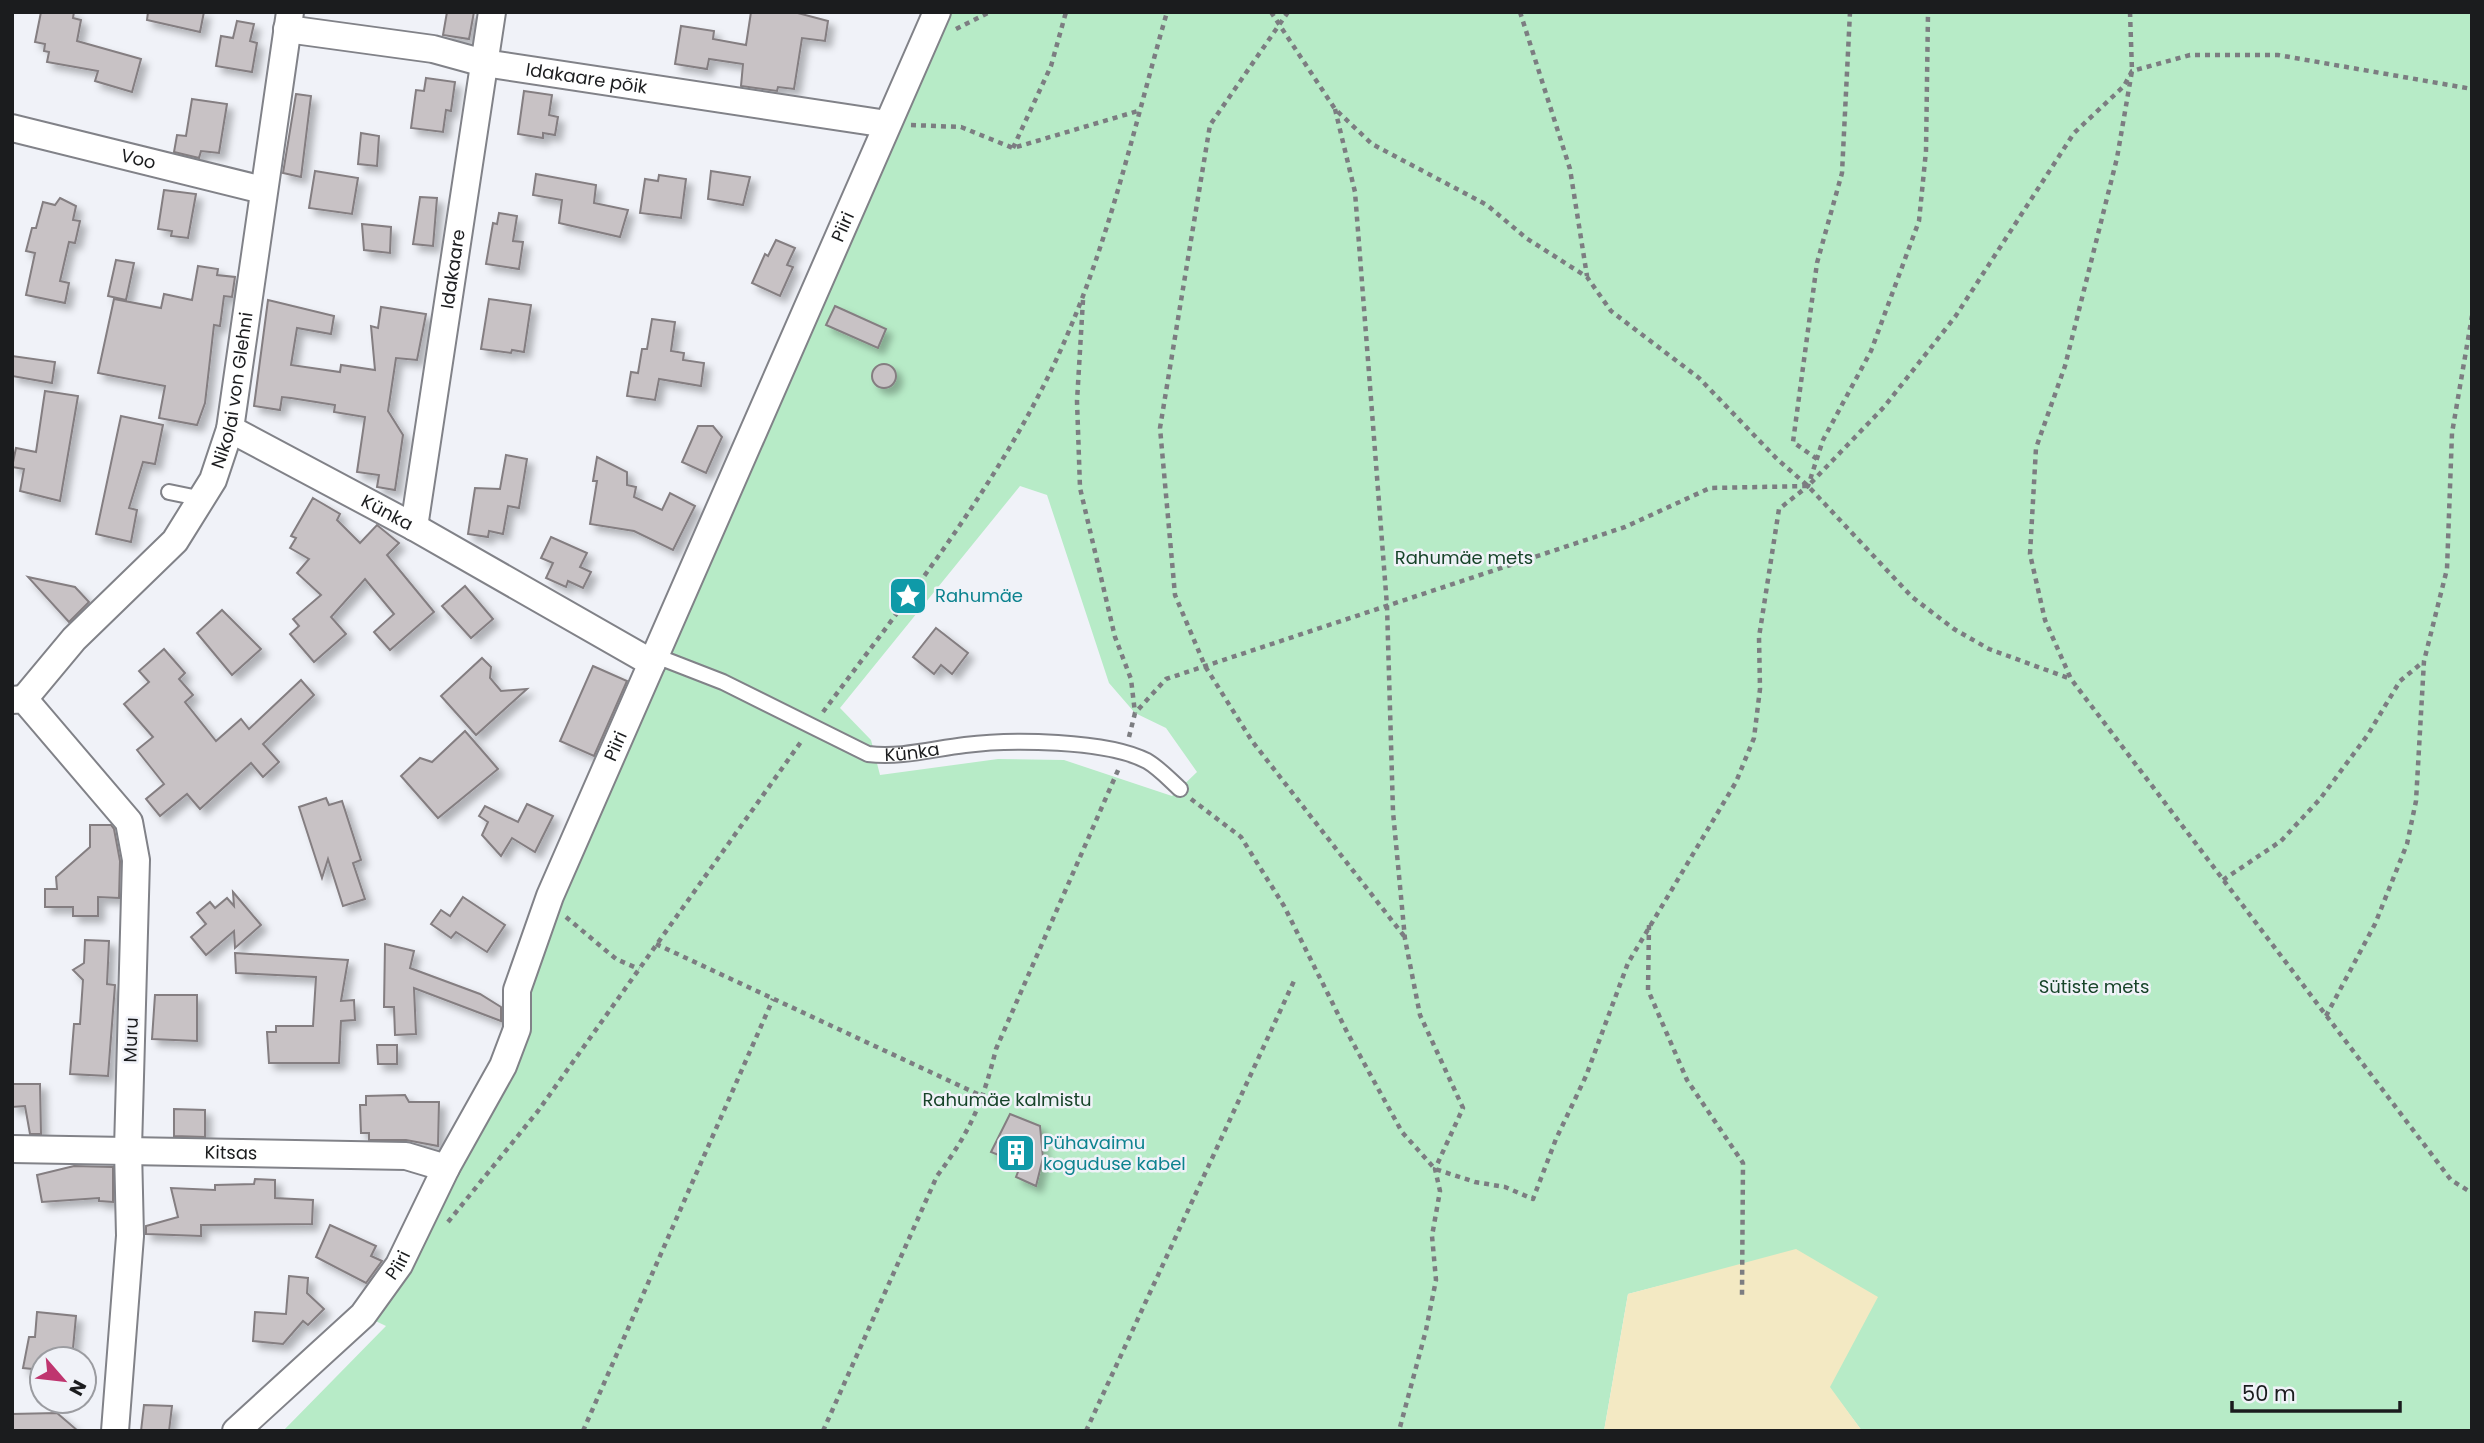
<svg xmlns="http://www.w3.org/2000/svg" width="2484" height="1443" viewBox="0 0 2484 1443" font-family="Poppins,sans-serif">
  <style>
    .green { fill: #b7ebc7; fill-rule: evenodd }
    .sand { fill: #f3e9c3 }
    .building { fill: #c8c2c5; stroke: #847e81; stroke-width: 2; filter: url(#shadow) }
    .lines { fill: none; stroke-linecap: round; stroke-linejoin: round }
    .lane-casing { stroke: #818288; stroke-width: 18 }
    .street-casing { stroke: #818288; stroke-width: 30 }
    .path { stroke: #7c7d81; stroke-width: 4.5; stroke-dasharray: 5 5; stroke-linecap: butt }
    .lane { stroke: #fff; stroke-width: 14 }
    .street { stroke: #fff; stroke-width: 26 }
    .labels { text-anchor: middle; stroke-width: 5; stroke-linejoin: round; paint-order: stroke }
    .street-label { font-size: 18px; fill: #1b1c1e; stroke: #f0f2f8 }
    .park-label { font-size: 18px; fill: #174429; stroke: #f0f2f8 }
    .culture-label { font-size: 18px; fill: #0d838f; stroke: #f0f2f8; text-anchor: start }
  </style>
  <defs>
    <filter id="shadow"><feDropShadow dx="6" dy="6" stdDeviation="3.5" flood-color="#0004"/></filter>
  </defs>
  <rect width="100%" height="100%" fill="#f0f2f8"/>
  <!-- green -->
  <path class="green" d="M937,12h1535v1419h-610l-33,-44 -131,-111 -70,18 -24,137h-1321l103,-105 -23,-11 140,-249 14,-76zM1020,486l27,9 62,188 26,30 31,15 31,44 -25,24 -108,-36 -66,-1 -118,16 -9,-35 -31,-32z"/>
  <!-- sand -->
  <polygon class="sand" points="1796,1249 1878,1297 1830,1387 1862,1431 1604,1431 1628,1294"/>
  <!-- building -->
  <g class="building">
    <polygon points="41,12 74,12 73,18 81,20 77,41 141,59 132,92 95,81 98,71 47,62 49,52 44,51 45,44 35,42"/>
    <polygon points="148,12 204,12 200,32 147,20"/>
    <polygon points="447,12 474,12 469,39 443,35"/>
    <polygon points="751,12 794,12 828,21 825,41 802,38 794,89 778,87 777,91 741,86 743,64 709,59 707,69 675,64 681,26 714,31 713,39 746,45"/>
    <polygon points="237,21 254,24 250,41 257,43 252,72 216,66 221,36 233,38"/>
    <polygon points="426,78 455,82 451,111 446,110 443,132 411,128 416,90 424,91"/>
    <polygon points="524,91 552,95 549,115 558,117 555,135 543,133 543,138 518,134"/>
    <polygon points="296,94 311,96 301,177 283,173"/>
    <polygon points="192,99 227,104 219,153 201,151 199,158 174,152 177,135 186,136"/>
    <polygon points="361,133 379,136 377,166 358,164"/>
    <polygon points="315,171 358,178 352,214 309,208"/>
    <polygon points="711,171 750,177 743,205 708,199"/>
    <polygon points="536,174 596,185 594,203 628,210 620,237 559,223 562,200 533,195"/>
    <polygon points="659,175 686,179 681,218 640,213 645,179 658,181"/>
    <polygon points="164,190 196,194 188,238 171,236 172,231 158,229"/>
    <polygon points="420,197 437,198 433,246 413,244"/>
    <polygon points="60,198 76,206 73,220 80,221 75,243 69,242 60,281 69,283 65,303 26,295 35,253 26,251 32,228 36,228 43,202 55,205"/>
    <polygon points="499,213 517,216 513,241 523,242 519,269 486,264 493,223 497,224"/>
    <polygon points="362,224 391,227 390,253 364,250"/>
    <polygon points="776,240 795,248 787,265 793,267 780,296 752,283 765,254 768,256"/>
    <polygon points="116,260 134,263 126,300 108,296"/>
    <polygon points="198,266 218,269 217,275 235,277 232,297 224,296 220,326 214,325 205,403 197,425 159,418 165,386 98,373 114,299 161,308 164,294 192,300"/>
    <polygon points="489,299 531,305 524,352 512,350 511,353 481,349"/>
    <polygon points="268,300 334,316 331,334 297,328 291,365 340,372 341,365 375,370 371,326 378,328 381,307 426,314 417,360 396,358 388,411 403,435 395,490 377,487 379,475 357,472 365,417 334,412 335,405 291,398 282,397 280,410 254,406"/>
    <polygon points="835,306 886,329 878,348 826,325"/>
    <polygon points="652,319 675,322 671,351 684,353 683,360 704,363 701,386 659,379 655,400 627,396 631,372 638,373 642,349 647,349"/>
    <polygon points="12,356 55,362 52,383 12,376"/>
    <circle cx="884" cy="376" r="12"/>
    <polygon points="45,391 78,396 60,501 20,491 24,469 12,467 16,448 36,452"/>
    <polygon points="121,416 163,425 155,464 143,462 129,508 137,510 131,542 96,534"/>
    <polygon points="698,426 713,426 722,437 706,473 682,462"/>
    <polygon points="506,455 527,459 519,508 508,506 503,534 489,531 488,537 468,534 475,488 500,489"/>
    <polygon points="597,457 627,472 627,485 636,487 634,497 662,510 670,493 695,506 673,550 634,531 590,524 597,481 593,481"/>
    <polygon points="313,498 340,514 337,520 360,543 377,525 399,543 387,555 434,612 390,650 374,632 394,614 365,579 331,617 346,634 314,662 290,634 299,626 293,619 321,595 297,573 309,559 290,548 296,538 291,536"/>
    <polygon points="551,537 587,553 580,567 591,572 583,588 568,581 566,587 546,578 553,563 541,558"/>
    <polygon points="28,577 75,587 89,602 69,622"/>
    <polygon points="465,586 493,619 471,638 442,606"/>
    <polygon points="222,610 261,649 232,675 197,633"/>
    <polygon points="936,628 968,653 952,674 941,665 934,674 913,657"/>
    <polygon points="164,649 185,673 179,679 193,695 185,702 216,741 241,719 249,729 301,680 314,695 263,744 279,762 263,777 251,763 200,809 187,794 160,816 146,799 164,784 137,750 153,737 124,704 149,682 139,671"/>
    <polygon points="482,658 491,667 490,678 501,691 527,689 476,735 441,696"/>
    <polygon points="593,666 627,681 594,756 560,741"/>
    <polygon points="465,731 498,769 438,818 401,776 420,758 432,762"/>
    <polygon points="326,798 329,805 342,801 361,860 353,863 365,899 343,906 328,859 322,878 299,807"/>
    <polygon points="527,804 553,816 535,852 512,838 501,856 482,835 488,822 479,816 485,806 518,822"/>
    <polygon points="90,825 111,825 114,829 120,861 119,898 98,897 98,916 73,916 73,907 45,907 45,889 57,889 56,877 90,847"/>
    <polygon points="233,892 261,925 235,948 234,931 206,955 191,937 206,924 197,913 210,902 215,908 227,898 234,906"/>
    <polygon points="463,897 505,925 487,952 456,932 451,938 431,924 441,910 450,916"/>
    <polygon points="85,940 109,941 107,984 115,985 108,1076 70,1074 74,1024 80,1024 83,980 73,970 84,963"/>
    <polygon points="385,944 414,951 410,968 480,994 501,1007 501,1021 414,988 416,1034 395,1035 394,1007 384,1007"/>
    <polygon points="235,953 348,960 341,1001 354,1000 355,1020 341,1021 339,1063 269,1063 267,1032 276,1032 276,1026 313,1026 316,977 236,973"/>
    <polygon points="155,995 197,995 197,1041 152,1039"/>
    <polygon points="377,1045 397,1045 397,1064 378,1064"/>
    <polygon points="12,1084 40,1084 41,1134 30,1134 25,1106 12,1107"/>
    <polygon points="405,1095 409,1102 439,1102 438,1146 406,1140 369,1140 369,1133 361,1133 360,1105 366,1105 366,1096"/>
    <polygon points="174,1109 205,1110 205,1137 174,1136"/>
    <polygon points="1010,1114 1040,1126 1043,1158 1036,1186 1016,1177 1021,1164 991,1152"/>
    <polygon points="74,1166 113,1167 113,1202 99,1201 99,1198 42,1202 37,1175"/>
    <polygon points="255,1179 275,1180 275,1198 313,1200 312,1224 201,1225 201,1236 146,1234 146,1226 178,1217 171,1188 215,1190 215,1185 254,1184"/>
    <polygon points="330,1225 376,1246 371,1256 382,1261 366,1283 316,1257"/>
    <polygon points="289,1276 308,1278 307,1293 324,1309 308,1325 303,1321 283,1344 253,1341 255,1312 286,1314"/>
    <polygon points="37,1312 76,1316 72,1359 42,1359 42,1370 23,1368 29,1337 35,1337"/>
    <polygon points="144,1405 172,1406 169,1431 141,1431"/>
    <polygon points="57,1413 78,1431 12,1431 12,1414"/>
  </g>
  <g class="lines">
    <defs>
      <g id="lane">
        <polyline points="169,492 203,499"/>
        <path id="s1" d="M656,656l67,26 145,72c33,4 64,-5 97,-9 45,-6 142,-5 182,16 12,7 23,19 33,28"/>
      </g>
      <g id="street">
        <path id="s2" d="M287,29l146,20 51,14 403,61"/>
        <path id="s3" d="M12,128l251,62"/>
        <path id="s4" d="M230,429l184,98 238,136"/>
        <path id="s5" d="M414,527l78,-515"/>
        <path id="s6" d="M24,699l50,-60 101,-98 38,-61 17,-51 60,-417"/>
        <polyline points="12,700 24,699 129,822 136,860 128,1149 130,1236 115,1431"/>
        <path id="s7" d="M12,1149l394,7 40,12"/>
        <path id="s8" d="M236,1431l127,-116 36,-50 47,-97 57,-102 14,-37v-39l33,-94 387,-884"/>
      </g>
    </defs>
    <!-- lane casing -->
    <use href="#lane" class="lane-casing"/>
    <!-- street casing -->
    <use href="#street" class="street-casing"/>
    <!-- path -->
    <g class="path">
      <polyline points="1271,12 1335,109 1372,144 1487,205 1526,238 1587,277 1611,311 1699,378 1777,459 1808,486 1912,597 1954,629 1989,649 2071,679"/>
      <polyline points="1288,12 1210,125 1160,428 1175,595 1205,666 1252,741 1404,936"/>
      <polyline points="1520,12 1570,169 1587,276"/>
      <polyline points="2130,12 2132,71 2117,158 2065,366 2036,448 2030,554 2045,620 2071,679 2451,1180 2472,1193"/>
      <polyline points="956,29 990,12"/>
      <polyline points="1335,109 1355,192 1387,606 1393,812 1405,939 1420,1015 1463,1108 1435,1169 1440,1191 1432,1236 1436,1280 1426,1330 1399,1431"/>
      <polyline points="911,125 961,127 1013,148 1138,111"/>
      <polyline points="1013,148 1051,66 1066,12"/>
      <polyline points="1083,300 1077,401 1080,488 1115,637 1131,679 1135,713"/>
      <polyline points="1817,459 1793,442 1817,263 1842,173 1850,12"/>
      <path d="M823,712c90,-121 190,-245 248,-386 42,-100 66,-210 96,-314"/>
      <polyline points="1129,737 1135,713 1166,679 1625,527 1710,488 1808,486 1884,407 1955,317 2074,133 2124,86 2132,71 2190,55 2278,55 2472,89"/>
      <polyline points="1191,799 1241,837 1284,906 1348,1034 1402,1132 1435,1169 1475,1182 1505,1187 1533,1199 1556,1139 1586,1076 1628,963 1736,782 1754,738 1760,689 1759,637 1779,509 1808,486 1823,440 1871,351 1919,221 1926,151 1928,12"/>
      <polyline points="2223,880 2281,841 2320,799 2367,736 2400,681 2423,662"/>
      <polyline points="566,917 616,959 639,969"/>
      <polyline points="1649,925 1648,990 1687,1080 1743,1163 1742,1296"/>
      <polyline points="656,944 984,1097"/>
      <polyline points="2326,1016 2375,924 2407,844 2416,801 2424,661 2447,569 2452,433 2472,316"/>
      <polyline points="448,1222 538,1111 803,739"/>
      <polyline points="583,1431 773,999"/>
      <path d="M823,1431l114,-255c33,-44 46,-74 59,-127l123,-281"/>
      <polyline points="1086,1431 1294,981"/>
    </g>
    <!-- lane -->
    <use href="#lane" class="lane"/>
    <!-- street -->
    <use href="#street" class="street"/>
  </g>
  <!-- icons -->
  <defs>
    <symbol id="sight-square" viewBox="-11 -11 22 22"><rect x="-9" y="-9" width="18" height="18" rx="4" fill="#0f9aa8" stroke="#f0f2f8"/><path d="M0-6L1.8-2.2L6-1.7L2.9 1.2L3.7 5.4L0 3.3L-3.7 5.4L-2.9 1.2L-6-1.7L-1.8-2.2Z" fill="#fff"/></symbol>
    <symbol id="building-square" viewBox="-11 -11 22 22"><rect x="-9" y="-9" width="18" height="18" rx="4" fill="#0f9aa8" stroke="#f0f2f8"/><path d="M-4-6H4V6H1V3H-1V6H-4ZM-2.5-4.3h1.7v1.8h-1.7ZM.8-4.3h1.7v1.8H.8ZM-2.5-1h1.7V.8h-1.7ZM.8-1h1.7V.8H.8Z" fill="#fff"/></symbol>
  </defs>
  <g fill-rule="evenodd">
    <use href="#sight-square" x="886" y="574" width="44" height="44"/>
    <use href="#building-square" x="994" y="1131" width="44" height="44"/>
  </g>
  <g class="labels">
    <!-- street labels -->
    <g class="street-label">
      <text dy="6" stroke="none"><textPath href="#s2" startOffset="304">Idakaare põik</textPath></text>
      <text dy="6" stroke="none"><textPath href="#s3" startOffset="130">Voo</textPath></text>
      <text dy="6" stroke="none"><textPath href="#s8" startOffset="1367">Piiri</textPath></text>
      <text dy="6" stroke="none"><textPath href="#s5" startOffset="261">Idakaare</textPath></text>
      <text dy="6" stroke="none"><textPath href="#s6" startOffset="383">Nikolai von Glehni</textPath></text>
      <text dy="6" stroke="none"><textPath href="#s4" startOffset="178">Künka</textPath></text>
      <text dy="6" stroke="none"><textPath href="#s8" startOffset="800">Piiri</textPath></text>
      <text dy="6" stroke="none"><textPath href="#s1" startOffset="278">Künka</textPath></text>
      <text transform="translate(131 1040) rotate(-88)" y="6">Muru</text>
      <text dy="6" stroke="none"><textPath href="#s7" startOffset="219">Kitsas</textPath></text>
      <text dy="6" stroke="none"><textPath href="#s8" startOffset="233">Piiri</textPath></text>
    </g>
    <!-- park labels -->
    <g class="park-label">
      <text x="1464" y="564">Rahumäe mets</text>
      <text x="2094" y="993">Sütiste mets</text>
      <text x="1007" y="1106">Rahumäe kalmistu</text>
    </g>
    <!-- culture labels -->
    <g class="culture-label">
      <text x="935" y="602">Rahumäe</text>
      <text x="1043" y="1149">Pühavaimu<tspan x="1043" dy="21">koguduse kabel</tspan></text>
    </g>
  </g>
  <!-- border -->
  <rect width="2484" height="1443" fill="none" stroke="#1b1c1e" stroke-width="28"/>
  <!-- north arrow -->
  <g transform="translate(63 1380) rotate(118)"><circle r="33" fill="#f0f2f8" stroke="#9b9ca1" stroke-width="2"/>
  <path d="M0-5L12 26L0 18L-12 26Z" fill="#bf356f"/>
  <text y="-10" font-size="19" font-weight="bold" text-anchor="middle" fill="#1b1c1e">N</text>
  </g>
  <!-- scale -->
  <path d="M2232 1401v10h168v-10" fill="none" stroke="#1b1c1e" stroke-width="3.5"/>
  <text x="2242" y="1401" font-size="21" fill="#1b1c1e" stroke="#f0f2f8" stroke-width="5" paint-order="stroke">50 m</text>
</svg>
